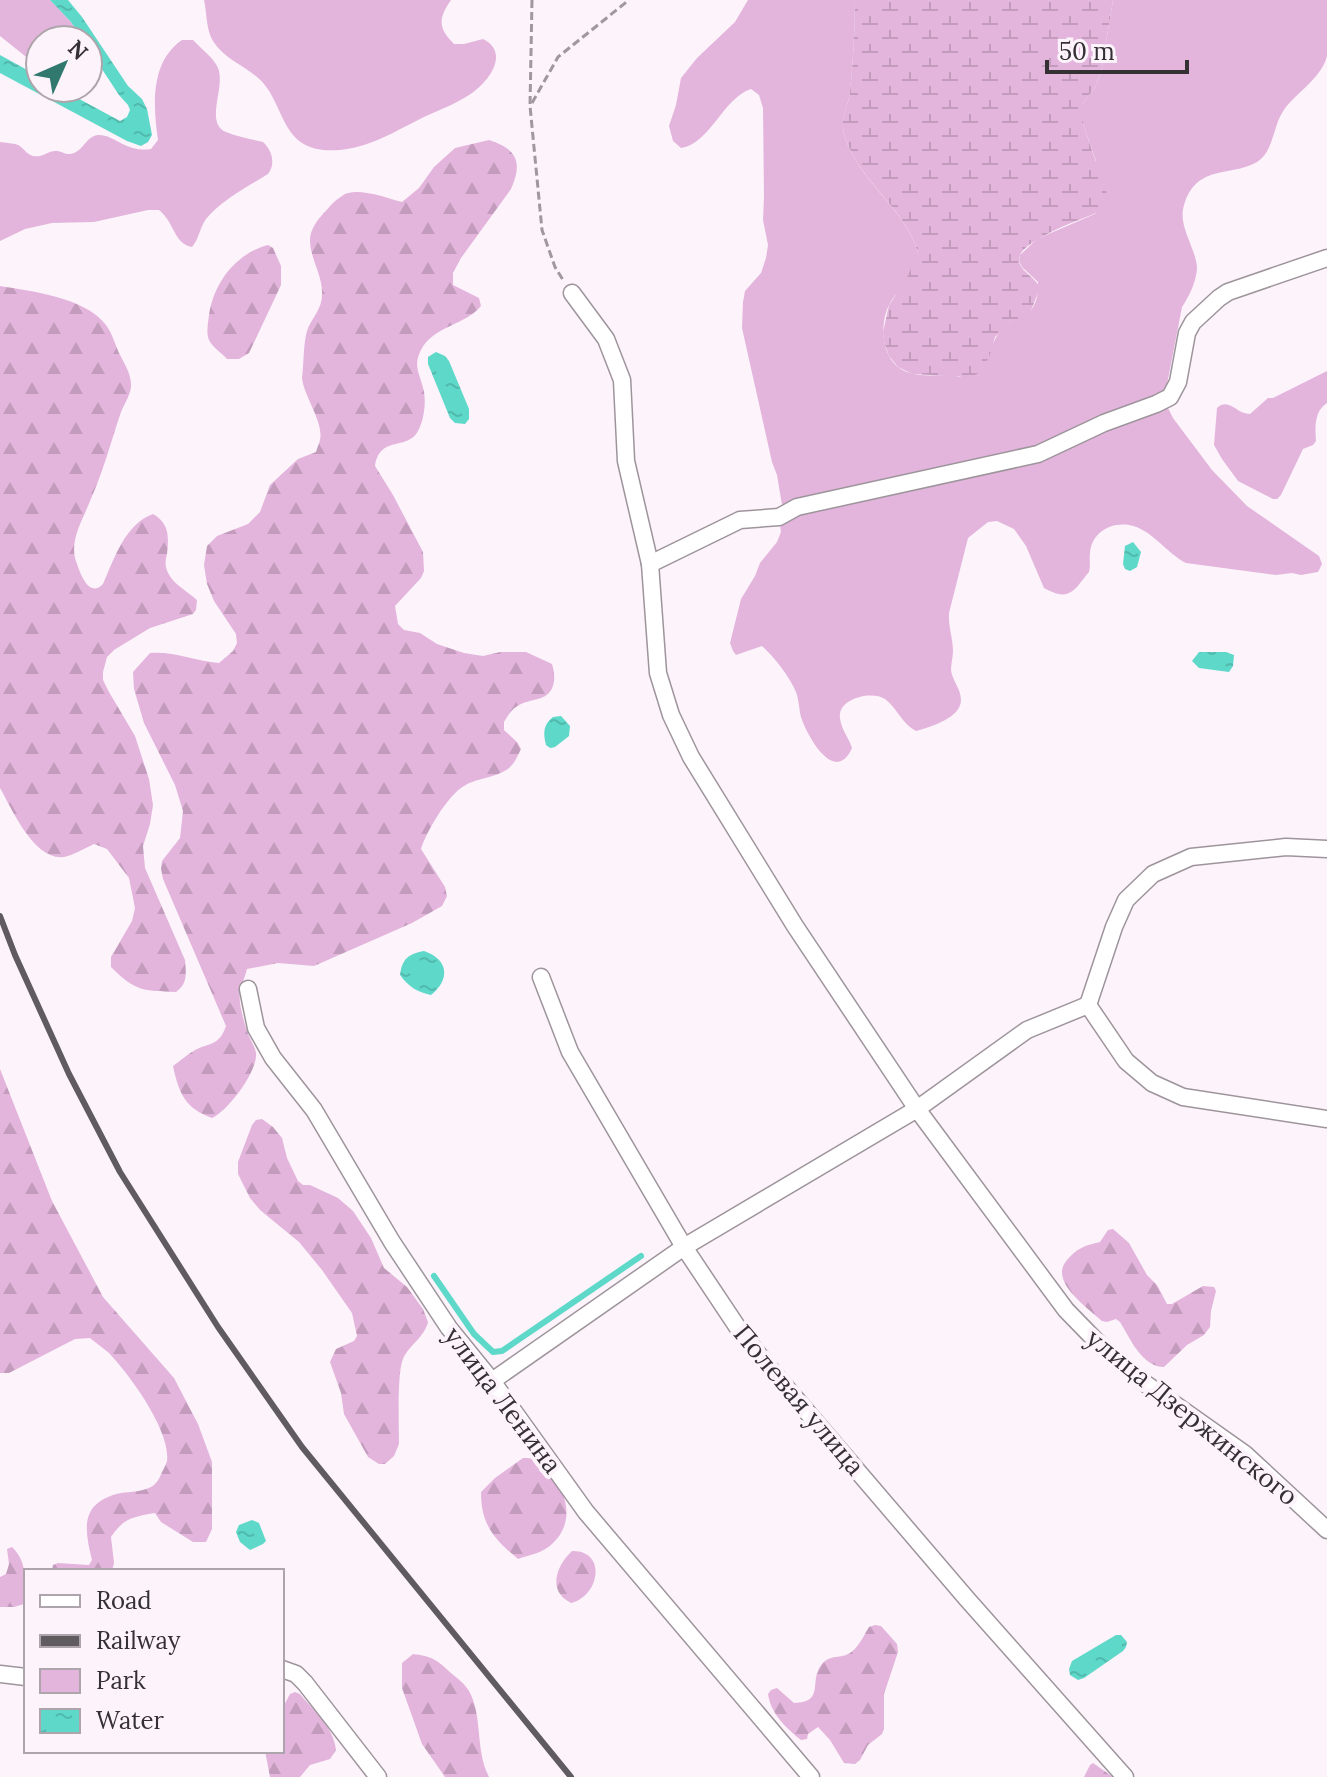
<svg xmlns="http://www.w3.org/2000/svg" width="1327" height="1777" viewBox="0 0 1327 1777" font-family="Lora,serif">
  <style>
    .green { fill: #e3b5dc }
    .forest { fill: url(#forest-firs) }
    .wetland { fill: url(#wetland-marsh) }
    .water { fill: url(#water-ripples) }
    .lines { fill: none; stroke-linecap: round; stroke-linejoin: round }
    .stream { stroke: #5dd8c9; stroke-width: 6 }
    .street-casing { stroke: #9e959c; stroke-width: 19 }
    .path { stroke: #9f989e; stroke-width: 3; stroke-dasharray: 8 4; stroke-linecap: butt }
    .street { stroke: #fff; stroke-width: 16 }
    .rail { stroke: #605b5f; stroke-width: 6 }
    .labels { text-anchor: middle; stroke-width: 8; stroke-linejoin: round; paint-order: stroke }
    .street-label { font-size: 26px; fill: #343034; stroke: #fdf3fb }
  </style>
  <defs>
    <pattern id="forest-firs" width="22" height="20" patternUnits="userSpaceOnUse" patternTransform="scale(2)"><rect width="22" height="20" fill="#e3b5dc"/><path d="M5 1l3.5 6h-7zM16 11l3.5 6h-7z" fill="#c39cbd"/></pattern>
    <pattern id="wetland-marsh" width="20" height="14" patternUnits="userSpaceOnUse" patternTransform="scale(2)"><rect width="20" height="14" fill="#e3b5dc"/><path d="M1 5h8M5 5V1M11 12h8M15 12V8" fill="none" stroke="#c39cbd"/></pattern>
    <pattern id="water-ripples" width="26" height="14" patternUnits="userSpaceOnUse" patternTransform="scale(2)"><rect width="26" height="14" fill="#5dd8c9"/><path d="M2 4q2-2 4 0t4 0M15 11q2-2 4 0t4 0" fill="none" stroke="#51baad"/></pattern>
  </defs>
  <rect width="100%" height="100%" fill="#fdf3fb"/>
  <!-- green -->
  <g class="green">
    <polygon points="0,0 50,0 71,22 83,40 40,40 40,64 25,56 0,36"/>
    <path d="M204,0h247c-13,19 -13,28 3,44h10l19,-5c28,14 5,44 -14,56 -15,10 -33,16 -49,24 -18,9 -37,20 -56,26 -15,5 -39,8 -54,2 -27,-10 -29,-43 -46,-63 -14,-17 -39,-23 -51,-43 -7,-11 -6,-28 -9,-41z"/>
    <path d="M748,0h107c0,31 -2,61 -5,92 -2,15 -10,26 -6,42 13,47 61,73 74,119 -4,14 -11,28 -20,40 -4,4 -5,5 -8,10 -12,22 -9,62 20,70 16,5 34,0 50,4 9,-9 22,-17 29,-27 7,-10 7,-17 18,-26 9,-7 20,-5 26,-17 5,-8 5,-16 5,-25l-16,-15 -3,-6 1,-6 17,-16 60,-26 -1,-52 -13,-37v-20l12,-17 6,-14 12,-73h214c0,14 0,44 0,56 -6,24 -34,38 -45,57 -9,15 -9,39 -25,49 -26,15 -58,2 -72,40 -9,23 10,43 12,65 0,13 -8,30 -15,40l-18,93 9,18 39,52 35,36 72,50 3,8 -4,8 -17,3 -9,-2 -16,2 -90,-12c-20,-10 -34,-34 -57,-38 -19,-3 -38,8 -39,29 -1,6 1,12 -1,18 -1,1 -7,9 -8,10 -12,16 -20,15 -37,6l-18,-42 -12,-17 -17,-8 -9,1 -20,16 -19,75c-1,13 4,25 4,38 0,6 -2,12 -2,19 1,10 10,19 10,30 0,18 -31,27 -45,31 -14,-7 -19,-23 -31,-32 -14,-9 -48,0 -45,19 1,11 9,20 12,30 -17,38 -45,-12 -51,-31 -2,-8 -2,-17 -5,-25 -7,-16 -21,-34 -34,-46l-26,9 -3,-4 -3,-8 11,-44 14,-23 5,-13 17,-21 4,-10 -2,-15 3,-12 -5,-30 -5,-13 -30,-134 1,-26 2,-11 16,-18 5,-15 2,-13 -5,-25 1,-23 -1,-89 -4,-13 -8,-6c-28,9 -41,55 -70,59l-8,-7 -4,-15 7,-21 5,-27 16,-20 38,-36z"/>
    <path d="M182,40h11c7,8 21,18 25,28 8,19 -14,55 8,64 12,5 25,7 37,10 9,8 13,22 5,32 -21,13 -46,26 -62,45 -6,8 -7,20 -14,28 -18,-3 -17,-24 -33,-37h-11l-54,12 -42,1 -27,6 -25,12v-99c5,1 13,1 18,3 6,3 8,9 15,11 10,2 15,-6 24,-5 7,1 9,5 17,2 10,-4 13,-17 24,-18 16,-1 28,18 53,14l7,-9c-5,-34 -8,-78 24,-100z"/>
    <path d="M1327,371v32c-13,8 -12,25 -11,38l-3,4 -10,4 -22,46 -4,4h-4l-35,-18 -16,-22 -8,-14 3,-37c12,-11 19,6 33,6l18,-16h5z"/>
  </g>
  <!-- forest -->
  <g class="forest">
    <path d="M489,140c28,9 34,22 22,49l-50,69 -8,15v12l26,13 2,8c-15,19 -48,20 -60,44 -9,17 0,25 3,42 2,11 0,27 -5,37 -10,23 -39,5 -44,37l18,29 30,57 1,19 -3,7 -26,28 3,18 6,6 16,3 17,11 27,9 19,3 17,-4h26l26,12c4,12 4,29 -11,34 -8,3 -17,3 -25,9 -5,3 -9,10 -12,15v8l13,12 4,7c-3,6 -6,13 -10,17 -11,12 -33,11 -47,20 -16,9 -38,46 -43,63l24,38 2,9 -5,10 -30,17 -98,43 -36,-3 -31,6c-2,8 -6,17 -7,24 -2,10 5,33 9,43 2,5 6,11 7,17 2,18 -28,58 -44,65 -27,-10 -33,-24 -39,-52 7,-5 15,-12 22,-16 16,-8 24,-4 31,-24l-63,-147 -2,-10 1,-8 18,-23 3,-27 -8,-26 -31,-62 -10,-34 -1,-17 17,-19c23,-2 46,8 69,10l14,-12 4,-8 -1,-9 -22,-33 -7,-17 -3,-19 3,-19 10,-10 31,-12 12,-12 10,-27 28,-26 18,-7c1,-4 3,-8 4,-12 4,-18 -16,-43 -18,-62 2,-14 1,-37 6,-50 5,-11 14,-20 14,-33 1,-20 -12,-36 -12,-55 0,-10 7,-20 14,-27 5,-6 11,-13 18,-17 13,-10 44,2 60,6l17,-14 15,-21 21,-19z"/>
    <path d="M268,245l5,3 8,18v19l-32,68 -10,6h-12c-5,-6 -15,-12 -18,-19 -3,-7 -1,-17 0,-25 5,-32 26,-61 59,-70z"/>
    <path d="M0,286c32,5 86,12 106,39 6,8 9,19 13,28 5,10 13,22 12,34 -1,9 -8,19 -11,28 -10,30 -17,57 -30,86 -8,21 -22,41 -13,63 4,12 13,34 26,20 11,-25 22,-60 50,-70 16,9 16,22 14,40 -1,3 -2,10 -1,13 3,15 20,23 31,33l-1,10 -3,4 -43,14 -36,22 -7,7 -4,15v8l6,12 26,44 14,43 4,26 -3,19 -7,22 2,22 40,92c1,14 3,23 -9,32 -33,-1 -41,-1 -65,-25v-10l21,-36 3,-13 -6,-30 -22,-29 -13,-5c-9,4 -20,11 -30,13 -30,4 -52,-48 -64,-69z"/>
    <path d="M0,1069l52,132 51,96 71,81 24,46 14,38v67l-6,13h-13l-32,-20 -6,-9c-23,4 -31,5 -44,24l3,26 -2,8 -60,-1 1,-5 5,-2 31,2 3,-5c-8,-32 -12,-58 29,-67 9,-1 23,-2 30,-6 6,-3 9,-10 11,-15 1,-1 5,-10 5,-11 4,-30 -38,-87 -58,-108 -6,-5 -13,-10 -19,-15l-15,1 -66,34h-9z"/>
    <path d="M262,1119l11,8 9,11 5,20 11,23 5,4h7l28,13 15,13 18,27 13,30 23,19 16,22 5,13c-4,16 -19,23 -25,37 -6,14 -4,67 -4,85l-5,12 -9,8h-6l-11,-7 -24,-43 -3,-21 -11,-31 6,-13 18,-8 3,-5 -5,-23 -30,-43 -23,-28 -39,-32 -10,-12 -12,-24v-12l14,-37 4,-5z"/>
    <path d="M1113,1229l16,14 18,32 10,10 10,19h5l31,-18 11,1 2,4 -5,20 -1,16 -6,8 -17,10 -23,22c-22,0 -34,-29 -44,-45l-4,-3 -9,3 -5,-1c-14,-13 -54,-40 -35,-61 10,-12 19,-15 33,-18l8,-12z"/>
    <path d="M523,1458c4,0 8,0 12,1 5,2 10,9 14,13 19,21 26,51 3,72 -9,9 -23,11 -34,15 -24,-20 -37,-34 -37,-67l14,-14z"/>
    <path d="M12,1547c18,18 11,35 12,57l-10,3h-14v-30l6,-3 3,-10 -2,-15z"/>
    <path d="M572,1551c34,-1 29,44 -1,52 -24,-12 -15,-37 1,-52z"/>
    <path d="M875,1625l6,1 16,18 1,8 -14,42v35l-2,5 -14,11 -8,15 -5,4 -11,-1 -14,-23 -12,-13 -10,7 -1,5 -6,1c-15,-12 -30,-26 -33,-46l3,-4 6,-2 17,15c32,-1 14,-22 28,-39 8,-10 19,-5 28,-11 9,-6 14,-18 19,-26z"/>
    <path d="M413,1654c19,2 24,6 38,19 6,5 14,11 18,18 14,25 6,59 20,86h-44l-23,-33 -20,-56v-25z"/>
    <path d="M295,1692l5,2c14,17 34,34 36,56l-6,9 -20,6 -10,12h-30l-5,-26h17v-26l2,-5 -2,-11 8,-15z"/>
    <polygon points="1093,1763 1113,1777 1084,1777 1090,1765"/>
  </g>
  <!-- wetland -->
  <path class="wetland" d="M855,0h258l-12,73 -6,14 -12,17v20l24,70v10l-3,6c-17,7 -84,30 -85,49 -1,11 17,18 21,29l-10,25 -5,4 -15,5 -15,15 -6,20 -7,13 -5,4 -8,3 -57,-3 -14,-7 -9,-11 -5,-14 -1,-10 6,-27 16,-23 13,-29c-12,-44 -57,-70 -72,-113 -8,-22 1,-28 4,-48 3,-31 5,-61 5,-92z"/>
  <!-- water -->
  <g class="water">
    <polygon points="50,0 68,0 82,17 128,86 142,99 147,109 152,135 148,142 141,146 127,141 0,73 0,55 40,77 40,88 59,88 120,121 127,117 130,110 128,105 119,95 88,48 88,40 83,40 71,22"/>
    <polygon points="436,352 445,356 449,361 469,409 469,419 465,424 455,423 450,418 428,364 428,357"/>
    <polygon points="1133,542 1141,552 1137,567 1130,571 1125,569 1123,564 1125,546"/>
    <polygon points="1199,652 1226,652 1234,655 1233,666 1229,672 1199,668 1192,661"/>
    <path d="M561,716l9,10 -1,10 -14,11 -5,1 -4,-3c-3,-12 -3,-20 7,-28z"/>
    <path d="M424,951c24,8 27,28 7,44 -14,-3 -22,-8 -31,-20 2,-16 8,-21 24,-24z"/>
    <polygon points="252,1520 259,1523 266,1541 263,1544 250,1550 240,1542 236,1532 239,1525"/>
    <polygon points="1116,1635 1121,1635 1127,1642 1126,1647 1123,1651 1084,1678 1078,1680 1070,1675 1069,1669 1072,1661"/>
  </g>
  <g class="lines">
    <!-- stream -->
    <polyline class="stream" points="434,1276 474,1334 493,1352 502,1351 641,1256"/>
    <defs>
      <g id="street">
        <polyline points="572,293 606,339 622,380 626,461 650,564 658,673 671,715 691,757 795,926 917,1109 1066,1310 1104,1349 1146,1384 1245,1454 1327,1530"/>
        <polyline points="650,564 740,520 779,517 797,507 1038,454 1104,423 1156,404 1170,397 1178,382 1187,333 1193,322 1219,298 1228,292 1327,258"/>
        <polyline points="541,977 570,1052 684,1247 738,1328 766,1364 967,1599 1125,1777"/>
        <polyline points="248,989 256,1028 273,1058 314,1110 392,1242 449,1328 492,1381 586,1512 811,1777"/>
        <polyline points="1088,1005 1114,927 1126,900 1153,874 1191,857 1286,847 1327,849"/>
        <polyline points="492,1381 684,1247 917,1109 1027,1030 1088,1005 1126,1061 1152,1083 1183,1097 1327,1119"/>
        <polyline points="282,1669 296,1674 305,1683 378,1777"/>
        <polyline points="0,1674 26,1677"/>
      </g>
    </defs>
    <!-- street casing -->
    <use href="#street" class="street-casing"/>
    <!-- path -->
    <g class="path">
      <polyline points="532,0 530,106 542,230 555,267 563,280"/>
      <polyline points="532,103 558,57 629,0"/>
    </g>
    <!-- street -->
    <use href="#street" class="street"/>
    <!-- rail -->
    <polyline class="rail" points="0,916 15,955 69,1074 120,1172 218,1327 302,1447 571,1777"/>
  </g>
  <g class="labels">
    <!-- street labels -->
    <g class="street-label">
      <text transform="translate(503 1400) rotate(53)" y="9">улица Ленина</text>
      <text transform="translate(799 1400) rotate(50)" y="9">Полевая улица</text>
      <text transform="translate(1192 1417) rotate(39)" y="9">улица Дзержинского</text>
    </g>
  </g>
  <!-- legend -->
  <rect x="24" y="1569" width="260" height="184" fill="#fdf3fb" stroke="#ada5ab" stroke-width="2"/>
  <rect x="40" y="1595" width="40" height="12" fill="#ffffff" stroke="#ada5ab" stroke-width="2"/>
  <text x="96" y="1609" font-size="24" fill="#343034">Road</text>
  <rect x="40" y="1635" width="40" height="12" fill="#605b5f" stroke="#ada5ab" stroke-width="2"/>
  <text x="96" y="1649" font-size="24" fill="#343034">Railway</text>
  <rect x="40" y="1669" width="40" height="24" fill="#e3b5dc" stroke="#ada5ab" stroke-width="2"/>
  <text x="96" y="1689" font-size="24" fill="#343034">Park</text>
  <rect x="40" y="1709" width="40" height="24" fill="url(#water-ripples)" stroke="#ada5ab" stroke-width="2"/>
  <text x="96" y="1729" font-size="24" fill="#343034">Water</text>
  <!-- north arrow -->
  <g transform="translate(64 64) rotate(45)"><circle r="38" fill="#fdf3fb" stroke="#ada5ab" stroke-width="2"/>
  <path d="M0-6L14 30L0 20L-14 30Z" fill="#31786f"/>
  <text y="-12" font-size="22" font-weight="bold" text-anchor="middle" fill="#343034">N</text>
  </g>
  <!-- scale -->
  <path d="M1047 60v12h140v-12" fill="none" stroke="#343034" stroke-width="4"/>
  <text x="1059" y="60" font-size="24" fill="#343034" stroke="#fdf3fb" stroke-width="6" paint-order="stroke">50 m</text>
</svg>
